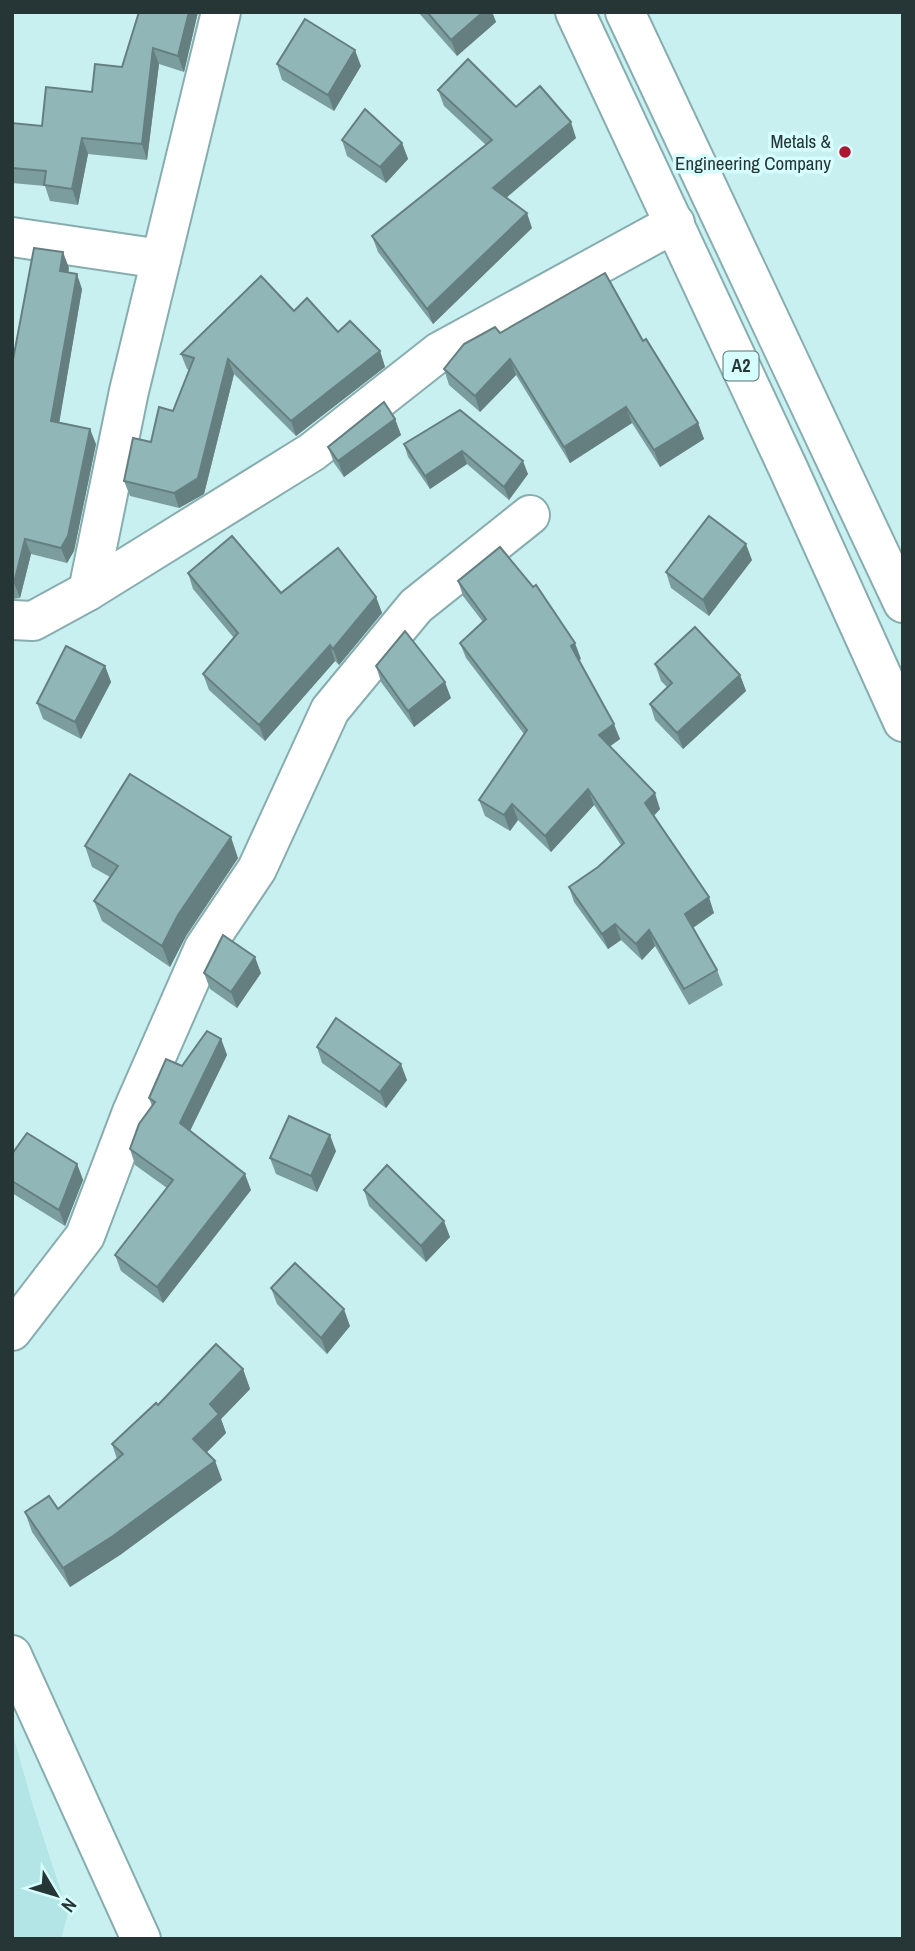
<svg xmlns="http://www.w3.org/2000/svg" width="915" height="1951" viewBox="0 0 915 1951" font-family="'Archivo Narrow',sans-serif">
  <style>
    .built { fill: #b4e5e6 }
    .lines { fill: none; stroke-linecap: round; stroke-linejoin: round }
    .minor-casing { stroke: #88adaf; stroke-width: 42 }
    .highway-casing { stroke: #88adaf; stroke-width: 42 }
    .minor { stroke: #fff; stroke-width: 38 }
    .highway { stroke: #fff; stroke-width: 38 }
    .wall { fill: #7c9d9d }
    .shaded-wall { fill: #657f80 }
    .building { fill: #90b6b7; stroke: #657f80; stroke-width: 2 }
    .poi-dot { fill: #ac1633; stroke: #d6feff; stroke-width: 2.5 }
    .labels { text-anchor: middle; stroke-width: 7; stroke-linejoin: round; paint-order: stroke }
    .shield { fill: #d6feff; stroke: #5b7172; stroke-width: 2 }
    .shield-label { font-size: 18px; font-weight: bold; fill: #263536 }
    .poi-label { font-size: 19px; fill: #263536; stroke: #d6feff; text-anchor: end }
  </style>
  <rect width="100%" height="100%" fill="#c9f0f1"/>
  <!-- built -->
  <polygon class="built" points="12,1731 33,1806 68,1913 61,1939 12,1939"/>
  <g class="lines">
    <defs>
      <g id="minor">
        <polyline points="12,237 161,259"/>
        <polyline points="88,591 129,391 221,12"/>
        <polyline points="12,620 33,621 88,591 312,452 439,352 675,223"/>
        <polyline points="12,1331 85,1236 132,1112 204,948 257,869 330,710 416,606 530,515"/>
        <polyline points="12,1655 141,1939"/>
      </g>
      <g id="highway">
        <polyline points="575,12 788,468 903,722"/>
        <polyline points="625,12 903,603"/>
      </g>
    </defs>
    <!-- minor casing -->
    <use href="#minor" class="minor-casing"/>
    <!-- highway casing -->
    <use href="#highway" class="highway-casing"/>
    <!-- minor -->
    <use href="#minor" class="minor"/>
    <!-- highway -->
    <use href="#highway" class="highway"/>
  </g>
  <!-- wall -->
  <g class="wall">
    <polygon points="139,12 198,12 184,72 159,64 147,160 88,154 78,205 50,201 45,186 12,183 12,123 42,126 92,92 122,67"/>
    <polygon points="418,12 492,12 496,22 457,56"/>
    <polygon points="277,64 361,66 334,111 282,80"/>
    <polygon points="438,90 516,107 576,138 506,198 532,228 433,324 378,252 372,236 486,145 444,106"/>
    <polygon points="342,140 402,143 408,159 386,183 347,156"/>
    <polygon points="69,268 68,272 82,289 59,422 96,444 74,551 67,563 31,554 20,598 12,599 12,365"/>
    <polygon points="294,311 380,351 385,367 296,436 234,374 204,494 179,508 130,496 124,481 173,411 189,370 187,369 181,354"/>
    <polygon points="500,333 643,341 698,423 704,439 660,467 632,423 570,463 516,375 480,412 449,385 444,369"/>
    <polygon points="460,410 528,474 509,500 467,464 430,489 408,457 404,444"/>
    <polygon points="395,419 401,435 344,477 334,463 328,447"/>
    <polygon points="752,560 709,616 671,588 666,572"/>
    <polygon points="188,573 281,593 376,597 382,613 339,665 335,661 265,741 209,690 203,674 234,638 193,589"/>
    <polygon points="458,581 581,659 579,660 620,739 610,746 660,809 653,816 714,913 693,928 717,970 723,985 689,1005 655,946 642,960 621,940 608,949 574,902 569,887 598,867 621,845 594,805 551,852 518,820 510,831 485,816 479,800 524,734 466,658 460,643 483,622 463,596"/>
    <polygon points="655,664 740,675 746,691 683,749 655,720 650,704 667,687 661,681"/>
    <polygon points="105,666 111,682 81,739 43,719 37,703"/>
    <polygon points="376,666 451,698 414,727 381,682"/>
    <polygon points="85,846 238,858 186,936 170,967 102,921 94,901 110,877 92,867"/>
    <polygon points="204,973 261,973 237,1008 210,989"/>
    <polygon points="221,1039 227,1055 190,1131 251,1190 163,1303 121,1271 115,1255 167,1188 135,1165 130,1149 152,1106 149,1098 182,1066"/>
    <polygon points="317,1047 407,1080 386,1108 322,1063"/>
    <polygon points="336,1151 317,1192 276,1174 270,1158"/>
    <polygon points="12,1154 77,1164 83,1180 65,1226 12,1193"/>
    <polygon points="364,1190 450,1237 426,1262 369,1206"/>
    <polygon points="271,1288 350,1326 327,1354 277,1304"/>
    <polygon points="243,1369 250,1389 221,1419 226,1433 206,1453 215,1461 222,1480 120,1555 70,1587 32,1532 25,1512 58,1509 117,1459 112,1444 158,1405"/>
  </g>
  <!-- shaded-wall -->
  <g class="shaded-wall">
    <polygon points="189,12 198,12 184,72 178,56"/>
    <polygon points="483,12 492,12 496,22 457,56 451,40"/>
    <polygon points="153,48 159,64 147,160 142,144"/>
    <polygon points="355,50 361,66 334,111 328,95"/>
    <polygon points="571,122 576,138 499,204 493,188"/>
    <polygon points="82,138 88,154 78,205 72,189"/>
    <polygon points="402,143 408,159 386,183 380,167"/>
    <polygon points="527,213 532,228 433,324 427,309"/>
    <polygon points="63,252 69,268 66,286 60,271"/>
    <polygon points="77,274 82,289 57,436 51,421"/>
    <polygon points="380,351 385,367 296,436 291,421"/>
    <polygon points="228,359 234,374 204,494 179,508 174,493"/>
    <polygon points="510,359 516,375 480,412 475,396"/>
    <polygon points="626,407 632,423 570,463 564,447"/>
    <polygon points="395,419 401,435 344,477 338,461"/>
    <polygon points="698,423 704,439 660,467 654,450"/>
    <polygon points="90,429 96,444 74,551 67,563 61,548"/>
    <polygon points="462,451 467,464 430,489 425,476"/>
    <polygon points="523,461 528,474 509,500 504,487"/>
    <polygon points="25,539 31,554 20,598 14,583"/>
    <polygon points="746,544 752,560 709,616 703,600"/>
    <polygon points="376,597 382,613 339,665 333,649"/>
    <polygon points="575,643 581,659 576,662 571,646"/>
    <polygon points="330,645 335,661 265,741 259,725"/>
    <polygon points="105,666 111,682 81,739 75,722"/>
    <polygon points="740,675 746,691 683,749 677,733"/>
    <polygon points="445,682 451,698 414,727 408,711"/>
    <polygon points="614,724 620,739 605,750 599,735"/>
    <polygon points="588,789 594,805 551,852 545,836"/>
    <polygon points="655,793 660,809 651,819 645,803"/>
    <polygon points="512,804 518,820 510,831 504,815"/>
    <polygon points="231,837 238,858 186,936 170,967 162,946 178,915"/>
    <polygon points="709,897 714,913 691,929 685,914"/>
    <polygon points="615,924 621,940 608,949 602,934"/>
    <polygon points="649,930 655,946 642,960 636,944"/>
    <polygon points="255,957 261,973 237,1008 231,992"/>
    <polygon points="221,1039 227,1055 186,1139 180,1123"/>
    <polygon points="401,1064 407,1080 386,1108 380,1092"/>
    <polygon points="330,1135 336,1151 317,1192 311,1176"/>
    <polygon points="77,1164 83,1180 65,1226 59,1210"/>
    <polygon points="245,1174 251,1190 163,1303 157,1287"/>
    <polygon points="444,1221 450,1237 426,1262 421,1246"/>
    <polygon points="344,1309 350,1326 327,1354 321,1338"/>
    <polygon points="243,1369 250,1389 221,1419 226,1433 200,1459 193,1439 210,1404"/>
    <polygon points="215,1461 222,1480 120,1555 70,1587 63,1568"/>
  </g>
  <!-- building -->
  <g class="building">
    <polygon points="139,12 189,12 178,56 153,48 142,144 82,138 72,189 44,185 46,171 12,168 12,123 42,126 46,87 92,92 95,64 122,67"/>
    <polygon points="427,12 483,12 451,40"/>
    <polygon points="305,19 355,50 328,95 277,64"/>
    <polygon points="468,59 516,107 540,86 571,122 493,188 527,213 427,309 372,236 492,140 438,90"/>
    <polygon points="365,109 402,143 380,167 342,140"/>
    <polygon points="34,248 63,252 60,271 77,274 51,421 90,429 68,536 61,548 25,539 14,583 12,583 12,365"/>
    <polygon points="605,273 643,341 646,339 698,423 654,450 626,407 564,447 510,359 475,396 444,369 464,344 495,327 500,333"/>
    <polygon points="261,276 294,311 307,298 338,332 350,321 380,351 291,421 228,359 198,478 174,493 124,481 133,438 151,442 159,407 173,411 194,358 181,354"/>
    <polygon points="384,402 395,419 338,461 328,447"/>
    <polygon points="460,410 523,461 504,487 462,451 425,476 404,444"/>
    <polygon points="709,516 746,544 703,600 666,572"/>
    <polygon points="232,536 281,593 338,548 376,597 333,649 330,645 259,725 203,674 238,633 188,573"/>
    <polygon points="500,547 533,587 536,585 575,643 571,646 614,724 599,735 655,793 645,803 709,897 685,914 717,970 684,989 649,930 636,944 615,924 602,934 569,887 598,867 624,843 588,789 545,836 512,804 504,815 479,800 527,730 460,643 486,619 458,581"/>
    <polygon points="695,627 740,675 677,733 650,704 672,683 655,664"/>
    <polygon points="405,631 445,682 408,711 376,666"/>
    <polygon points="66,646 105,666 75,722 37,703"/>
    <polygon points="130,774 231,837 178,915 162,946 94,901 118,866 85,846"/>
    <polygon points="223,935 255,957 231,992 204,973"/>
    <polygon points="336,1018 401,1064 380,1092 317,1047"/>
    <polygon points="207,1031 221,1039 180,1123 245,1174 157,1287 115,1255 173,1180 130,1149 139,1124 155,1102 149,1098 166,1059 182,1066"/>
    <polygon points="289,1116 330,1135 311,1176 270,1158"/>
    <polygon points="27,1133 77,1164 59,1210 12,1181 12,1154"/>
    <polygon points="387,1165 444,1221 421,1246 364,1190"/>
    <polygon points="295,1263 344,1309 321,1338 271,1288"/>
    <polygon points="216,1344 243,1369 210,1404 219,1414 193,1439 215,1461 113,1536 63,1568 25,1512 49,1496 58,1509 123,1454 112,1444 156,1403 158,1405"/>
  </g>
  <!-- markers -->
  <circle class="poi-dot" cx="845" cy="152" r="7"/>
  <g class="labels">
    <!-- shield labels -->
    <rect class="shield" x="723.5" y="351.5" width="35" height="29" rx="5"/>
    <g class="shield-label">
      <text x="741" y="372">A2</text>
    </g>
    <!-- poi labels -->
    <g class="poi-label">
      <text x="831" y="148">Metals &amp;<tspan x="831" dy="22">Engineering Company</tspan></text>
    </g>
  </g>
  <!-- border -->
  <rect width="915" height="1951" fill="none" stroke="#263536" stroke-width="28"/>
  <!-- north arrow -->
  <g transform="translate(56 1895) rotate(128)" stroke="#d6feff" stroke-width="5" paint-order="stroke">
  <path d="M0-5L12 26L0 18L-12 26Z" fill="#263536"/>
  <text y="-10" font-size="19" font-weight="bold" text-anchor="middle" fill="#263536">N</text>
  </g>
</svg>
